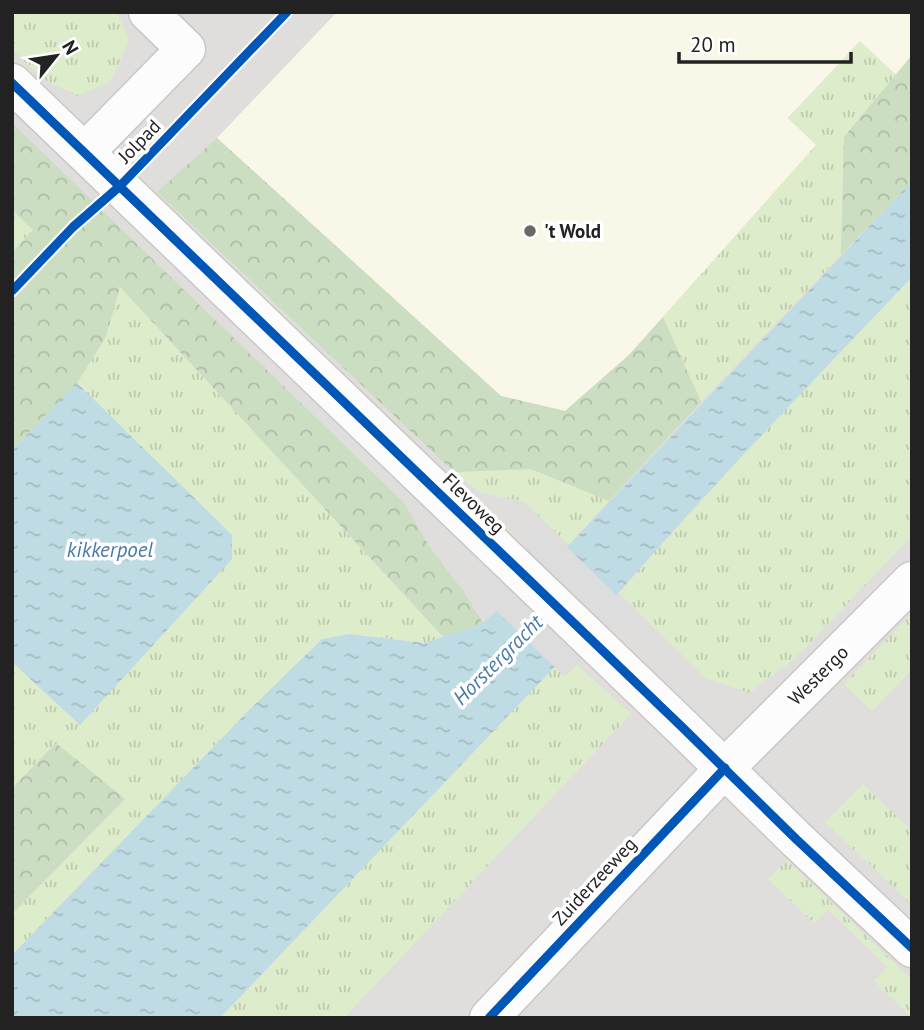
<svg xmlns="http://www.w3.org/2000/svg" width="924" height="1030" viewBox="0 0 924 1030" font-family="'PT Sans',sans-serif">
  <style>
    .residential { fill: #dfdedc }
    .education { fill: #f8f7e8 }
    .grass { fill: url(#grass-tufts) }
    .forest { fill: url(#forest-crowns) }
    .water { fill: url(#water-ripples) }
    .pier { fill: #dedddd }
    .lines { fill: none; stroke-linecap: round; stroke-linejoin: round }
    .street-casing { stroke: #c9c8c7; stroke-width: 41 }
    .street { stroke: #fdfcfc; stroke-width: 38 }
    .cycleway-casing { stroke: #fff; stroke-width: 13 }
    .cycleway { stroke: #0057b8; stroke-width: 9 }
    .poi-dot { fill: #6a6968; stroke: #fff; stroke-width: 2.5 }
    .labels { text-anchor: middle; stroke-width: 7; stroke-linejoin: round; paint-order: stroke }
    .street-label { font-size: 19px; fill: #222; stroke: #fff }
    .poi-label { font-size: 19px; font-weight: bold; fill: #222; stroke: #fff; text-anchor: start }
    .water-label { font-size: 21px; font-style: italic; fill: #4a7aab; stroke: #fff }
  </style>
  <defs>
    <pattern id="grass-tufts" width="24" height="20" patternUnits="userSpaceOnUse" patternTransform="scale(1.75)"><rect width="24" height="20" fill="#ddeccb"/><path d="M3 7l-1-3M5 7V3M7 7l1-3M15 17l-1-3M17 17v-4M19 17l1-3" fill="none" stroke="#bdcaae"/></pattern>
    <pattern id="forest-crowns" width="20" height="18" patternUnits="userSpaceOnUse" patternTransform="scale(1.75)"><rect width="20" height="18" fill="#cbdec1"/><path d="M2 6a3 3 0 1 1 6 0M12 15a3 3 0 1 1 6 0" fill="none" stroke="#aebea6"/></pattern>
    <pattern id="water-ripples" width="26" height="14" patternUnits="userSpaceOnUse" patternTransform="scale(1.75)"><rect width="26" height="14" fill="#bfdbe3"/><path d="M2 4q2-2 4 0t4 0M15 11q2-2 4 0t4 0" fill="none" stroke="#a4bcc2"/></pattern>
  </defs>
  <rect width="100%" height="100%" fill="#f0eeeb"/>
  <!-- residential -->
  <polygon class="residential" points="12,12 912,12 912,1018 58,1018 475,608 12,160"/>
  <!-- education -->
  <polygon class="education" points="337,12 912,12 912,55 896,75 860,42 788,118 817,145 629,355 565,411 501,396 217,138"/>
  <!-- grass -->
  <g class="grass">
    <polygon points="12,12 117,12 129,41 110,82 77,96 43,79 12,49"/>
    <polygon points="860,41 896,75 844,137 841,255 701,402 663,317 816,145 788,118"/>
    <polygon points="12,210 33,230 12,252"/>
    <polygon points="912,277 912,536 794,659 749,693 705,678 618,592 758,438"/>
    <polygon points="119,286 443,637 425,643 349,634 322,639 248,711 12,955 12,450 77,383 106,337"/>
    <polygon points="531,469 609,501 569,545 523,501 480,493 454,472"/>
    <polygon points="912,613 912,670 872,711 844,684"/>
    <polygon points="566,655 631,714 344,1018 220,1018"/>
    <polygon points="863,784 912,831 912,905 825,822"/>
    <polygon points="787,860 912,980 912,1018 874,981 887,967 828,910 814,923 768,879"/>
  </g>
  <!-- forest -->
  <g class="forest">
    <polygon points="912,55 912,181 841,255 844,137"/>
    <polygon points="12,123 404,503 429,546 464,592 483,623 443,637 120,287 106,337 77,383 12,450 12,252 33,230 12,210"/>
    <polygon points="217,138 501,396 565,411 629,355 663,317 701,402 609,501 531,469 454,472 157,192"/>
    <polygon points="56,743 125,799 12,914 12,788"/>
  </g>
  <!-- water -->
  <g class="water">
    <path d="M912,181v96c-118,124 -237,246 -346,378l-346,363h-208v-63l236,-244 74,-72 27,-5 76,9 58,-20 86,-78z"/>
    <polygon points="77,383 232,535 232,559 80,725 12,662 12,450"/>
  </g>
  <!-- pier -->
  <polygon class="pier" points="544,525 630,608 565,677 479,594"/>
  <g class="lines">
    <defs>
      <g id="street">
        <polyline points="12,83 682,727 796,839 912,948"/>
        <polyline points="85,152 186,49 148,12"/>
        <polyline points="489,1018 725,768 912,581"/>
      </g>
    </defs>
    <!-- street casing -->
    <use href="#street" class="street-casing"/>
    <!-- street -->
    <use href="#street" class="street"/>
    <defs>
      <g id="cycleway">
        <polyline points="12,83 682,727 796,839 912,948"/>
        <polyline points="12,291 73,227 120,186 287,12"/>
        <polyline points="489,1018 725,768"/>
      </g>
    </defs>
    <!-- cycleway casing -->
    <use href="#cycleway" class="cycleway-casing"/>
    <!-- cycleway -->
    <use href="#cycleway" class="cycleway"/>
  </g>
  <!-- markers -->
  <circle class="poi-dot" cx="530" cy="231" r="7"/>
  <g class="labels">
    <!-- street labels -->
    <g class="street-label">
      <text transform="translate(139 141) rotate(-46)" y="7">Jolpad</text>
      <text transform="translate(474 503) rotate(44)" y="7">Flevoweg</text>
      <text transform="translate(818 675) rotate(-45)" y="7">Westergo</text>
      <text transform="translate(594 881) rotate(-47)" y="7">Zuiderzeeweg</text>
    </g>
    <!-- poi labels -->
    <g class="poi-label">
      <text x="544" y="238">'t Wold</text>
    </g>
    <!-- water labels -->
    <g class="water-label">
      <text x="110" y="557">kikkerpoel</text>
      <text transform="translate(498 660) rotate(-45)" y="7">Horstergracht</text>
    </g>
  </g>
  <!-- border -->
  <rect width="924" height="1030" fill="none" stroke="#222222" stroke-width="28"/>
  <!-- north arrow -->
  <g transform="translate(56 56) rotate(60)" stroke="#ffffff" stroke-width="5" paint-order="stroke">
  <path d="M0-5L12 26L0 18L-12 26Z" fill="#222222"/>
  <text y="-10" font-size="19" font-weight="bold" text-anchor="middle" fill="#222222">N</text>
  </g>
  <!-- scale -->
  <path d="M679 52v10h172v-10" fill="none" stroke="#222222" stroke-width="3.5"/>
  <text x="690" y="52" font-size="21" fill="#222222" stroke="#ffffff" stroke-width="5" paint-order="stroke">20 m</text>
</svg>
